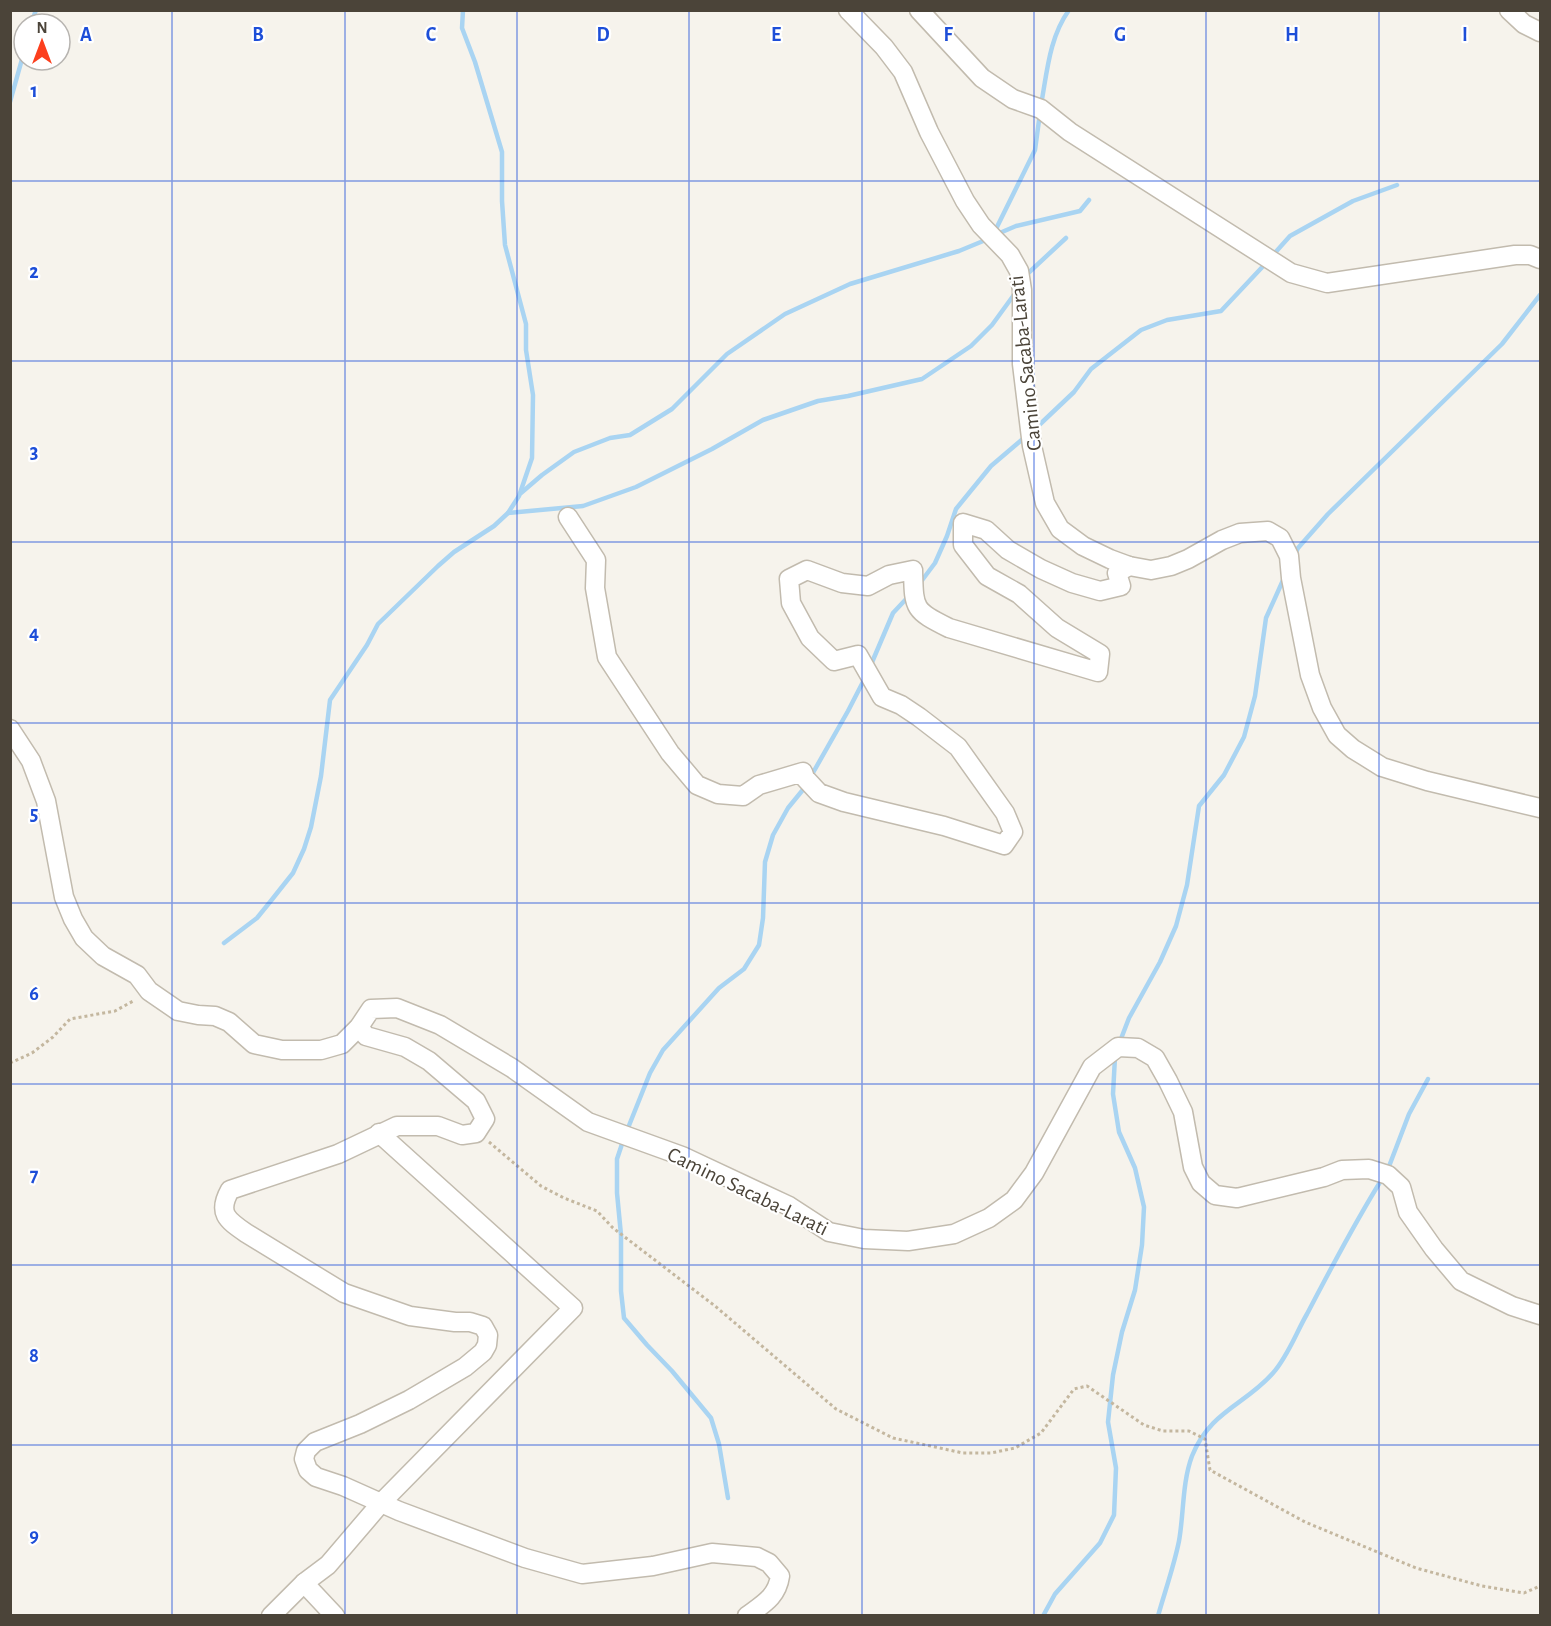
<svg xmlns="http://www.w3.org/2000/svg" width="1551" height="1626" viewBox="0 0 1551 1626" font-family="'Alegreya Sans',sans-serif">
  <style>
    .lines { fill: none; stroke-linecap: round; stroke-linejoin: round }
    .stream { stroke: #a9d4f2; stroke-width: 4.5 }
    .minor-casing { stroke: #c2bbae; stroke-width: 21 }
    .path { stroke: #c4b79f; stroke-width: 3; stroke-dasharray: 3 3; stroke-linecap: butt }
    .minor { stroke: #fff; stroke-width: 18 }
    .grid { fill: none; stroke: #1d4ed8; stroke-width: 1.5; stroke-opacity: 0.55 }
    .labels { text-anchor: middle; stroke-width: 4.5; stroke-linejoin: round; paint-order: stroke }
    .street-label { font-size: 21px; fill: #4b4439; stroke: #fff }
    .grid-label { font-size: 20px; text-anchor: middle; font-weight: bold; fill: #1d4ed8; stroke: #fff; stroke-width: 4.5; stroke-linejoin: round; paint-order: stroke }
  </style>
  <rect width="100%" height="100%" fill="#f6f3ec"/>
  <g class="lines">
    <!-- stream -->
    <g class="stream">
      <polyline points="31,24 36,10"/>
      <polyline points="10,102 24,52"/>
      <path d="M1041,105c6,-32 8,-67 28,-95"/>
      <polyline points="994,233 1035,150 1040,113"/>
      <polyline points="995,235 1016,226 1080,211 1089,200"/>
      <polyline points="1273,255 1290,236 1353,201 1397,185"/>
      <polyline points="1024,277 1066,238"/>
      <polyline points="1036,428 1074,392 1091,369 1141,330 1167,320 1221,311 1267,262"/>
      <polyline points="521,493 542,475 574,452 610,438 630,435 672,409 727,354 785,314 850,284 959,251 988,239"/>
      <polyline points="508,513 583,506 636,487 712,449 763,420 818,401 848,396 922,379 971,346 992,325 1016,292"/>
      <polyline points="1294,556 1298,548 1328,514 1502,344 1540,295"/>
      <polyline points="920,583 935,563 947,536 956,509 991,466 1025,437"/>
      <polyline points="870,667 893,613 908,597"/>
      <polyline points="810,778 848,711 865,678"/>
      <polyline points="224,943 257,918 270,902 293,873 304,849 311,827 321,776 330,700 367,645 378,624 438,566 454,552 494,526 508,513 519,496 532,458 533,395 526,350 526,324 505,245 502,201 502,152 475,62 462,28 463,10"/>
      <polyline points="1119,1044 1129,1018 1160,962 1176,926 1187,885 1199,806 1224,775 1244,737 1255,696 1266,618 1284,578"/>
      <polyline points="626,1133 650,1073 663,1050 719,988 744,969 759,945 763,918 765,862 773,835 788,808 806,786"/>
      <polyline points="623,1141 617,1159 617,1193 621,1235 621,1291 624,1318 647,1345 672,1371 711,1418 719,1444 728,1498"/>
      <polyline points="1388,1169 1409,1114 1428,1079"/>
      <polyline points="1043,1616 1055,1594 1100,1543 1114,1515 1116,1468 1108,1422 1113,1375 1122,1332 1135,1290 1142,1245 1144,1207 1135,1168 1119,1132 1113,1094 1115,1057"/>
      <path d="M1158,1616c7,-25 16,-50 21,-75 5,-28 3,-58 13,-85 18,-45 53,-51 81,-83 15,-17 23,-40 34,-59 24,-46 48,-92 75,-135"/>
    </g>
    <defs>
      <g id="minor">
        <polyline points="848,10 884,47 903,72 929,132 965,201 981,225 1010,255 1019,271 1022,290 1022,364 1032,446 1045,503 1060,529 1083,546 1110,559 1129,566 1151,570 1171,566 1188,559 1222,540 1240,533 1268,531 1280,538 1289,556 1291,578 1310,675 1322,708 1337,735 1353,749 1382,767 1427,781 1540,808"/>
        <polyline points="919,10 982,78 1013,99 1041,109 1070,132 1291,273 1327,283 1515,255 1530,255 1540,259"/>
        <polyline points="1509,10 1524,24 1540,32"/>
        <path d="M568,517l28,43 -1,28 12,69 63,96 27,32 21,9 25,2 16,-11 44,-13 2,6 14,15 25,9 100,24 60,19 9,-13 -8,-19 -47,-66 -39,-30 -18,-12 -19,-8 -24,-42 -24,6 -24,-23 -19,-35 -2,-24 18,-9 35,13 26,3 21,-11 24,-5c1,39 0,40 36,58l149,44 2,-18 -43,-26 -38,-34 -32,-18 -24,-31v-22l23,7 22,20 33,19 31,14 28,8 21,-5 -4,-13 12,-7"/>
        <polyline points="10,729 31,761 46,801 64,897 73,919 84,938 103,956 137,975 149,991 178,1011 198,1015 215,1016 229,1022 254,1044 282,1050 321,1050 342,1044 359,1027 371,1009 397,1008 440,1025 512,1068 588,1122 682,1156 789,1206 829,1232 864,1239 908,1241 954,1234 989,1218 1014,1200 1034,1173 1092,1067 1118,1047 1138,1048 1155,1058 1168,1081 1183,1112 1193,1167 1201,1183 1215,1195 1237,1198 1324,1177 1342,1170 1369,1169 1388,1175 1401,1187 1408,1212 1434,1249 1461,1281 1512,1306 1540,1315"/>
        <path d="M359,1027l7,9 39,11 24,14 47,40 9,18 -9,14 -14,2 -24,-9h-41l-59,28 -108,36c-13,23 -3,30 16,43l98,60 66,23 45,6h15l13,4 5,9 -1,10 -4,7 -18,15 -56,33 -49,24 -45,18 -9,9 -2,8 4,11 8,7 27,9 56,25 126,47 57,16 71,-8 59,-13 45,4 12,6 11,13c-3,21 -17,28 -33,40"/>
        <polyline points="304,1583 335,1616"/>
        <polyline points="271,1616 304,1583 328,1565 381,1503 573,1308 379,1133"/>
      </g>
    </defs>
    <!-- minor casing -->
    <use href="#minor" class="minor-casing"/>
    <!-- path -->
    <g class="path">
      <polyline points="10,1063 32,1053 53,1037 70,1019 115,1011 135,1000"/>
      <polyline points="489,1142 541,1186 564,1198 597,1211 613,1228 715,1306 836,1409 893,1438 963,1453 991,1453 1015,1448 1041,1433 1074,1389 1087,1386 1144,1425 1163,1431 1189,1431 1205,1439 1210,1470 1305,1522 1416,1568 1482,1586 1524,1593 1540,1586"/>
    </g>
    <!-- minor -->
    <use href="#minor" class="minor"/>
  </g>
  <!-- grid -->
  <path class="grid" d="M172,10v1606M345,10v1606M517,10v1606M689,10v1606M862,10v1606M1034,10v1606M1206,10v1606M1379,10v1606M10,181h1530M10,361h1530M10,542h1530M10,723h1530M10,903h1530M10,1084h1530M10,1265h1530M10,1445h1530"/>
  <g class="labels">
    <!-- street labels -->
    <g class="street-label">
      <text transform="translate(1025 363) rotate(-96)" y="7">Camino Sacaba-Larati</text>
      <text transform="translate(748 1191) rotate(26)" y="7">Camino Sacaba-Larati</text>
    </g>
  </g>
  <g class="grid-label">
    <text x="86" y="41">A</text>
    <text x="258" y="41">B</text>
    <text x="431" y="41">C</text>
    <text x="603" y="41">D</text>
    <text x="776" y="41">E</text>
    <text x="948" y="41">F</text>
    <text x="1120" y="41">G</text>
    <text x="1292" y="41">H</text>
    <text x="1465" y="41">I</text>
    <text x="34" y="97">1</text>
    <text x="34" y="278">2</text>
    <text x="34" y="458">3</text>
    <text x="34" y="639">4</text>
    <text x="34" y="820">5</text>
    <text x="34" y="1000">6</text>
    <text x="34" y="1181">7</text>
    <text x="34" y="1362">8</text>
    <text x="34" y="1542">9</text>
  </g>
  <!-- border -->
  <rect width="1551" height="1626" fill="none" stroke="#4b4439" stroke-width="24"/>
  <!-- north arrow -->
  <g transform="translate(42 42)"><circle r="28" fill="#ffffff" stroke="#b7b4b0" stroke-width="1.5"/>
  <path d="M0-4.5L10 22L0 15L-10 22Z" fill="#fc3f1d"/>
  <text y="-9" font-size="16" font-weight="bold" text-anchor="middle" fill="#4b4439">N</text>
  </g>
</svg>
